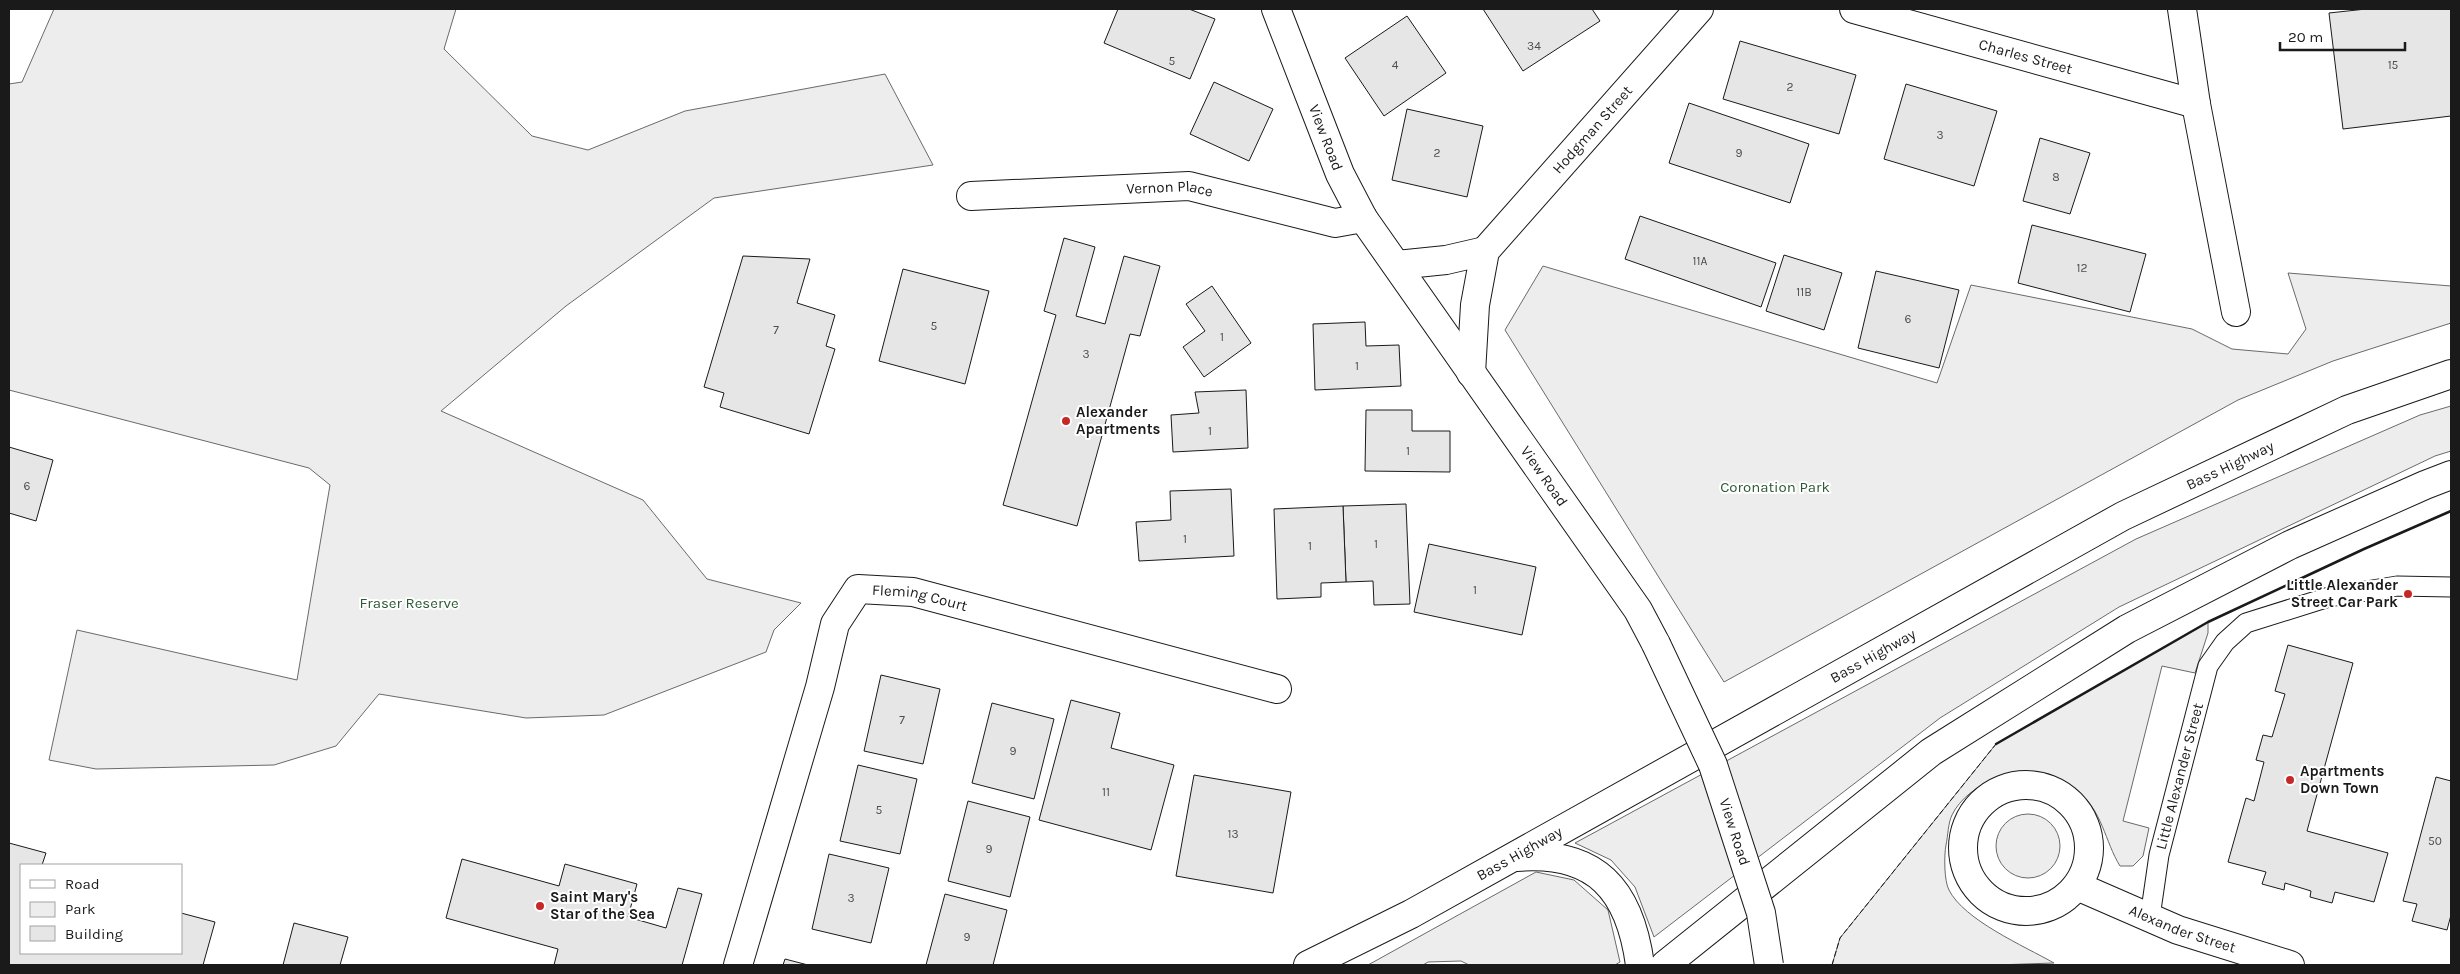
<svg xmlns="http://www.w3.org/2000/svg" width="2460" height="974" viewBox="0 0 2460 974" font-family="Karla,sans-serif">
  <style>
    .green { fill: #ededed; stroke: #6a6a6a }
    .building { fill: #e6e6e6; stroke: #1a1a1a }
    .lines { fill: none; stroke-linecap: round; stroke-linejoin: round }
    .service-casing { stroke: #1a1a1a; stroke-width: 21 }
    .minor-casing { stroke: #1a1a1a; stroke-width: 30 }
    .tertiary-casing { stroke: #1a1a1a; stroke-width: 30 }
    .trunk-casing { stroke: #1a1a1a; stroke-width: 30 }
    .service { stroke: #fff; stroke-width: 19 }
    .minor { stroke: #fff; stroke-width: 28 }
    .tertiary { stroke: #fff; stroke-width: 28 }
    .trunk { stroke: #fff; stroke-width: 28 }
    .tertiary-bridge-casing { stroke: #1a1a1a; stroke-width: 30; stroke-linecap: butt }
    .tertiary-bridge { stroke: #fff; stroke-width: 28 }
    .fence { stroke: #1a1a1a; stroke-width: 1; stroke-dasharray: 6 2.5; stroke-linecap: butt }
    .wall { stroke: #1a1a1a; stroke-width: 2.5 }
    .poi-dot { fill: #c62828; stroke: #fff; stroke-width: 2 }
    .labels { text-anchor: middle; stroke-width: 4; stroke-linejoin: round; paint-order: stroke }
    .number-label { font-size: 12px; fill: #4d4d4d }
    .street-label { font-size: 15px; fill: #1a1a1a; stroke: #fff }
    .poi-label { font-size: 15px; font-weight: bold; fill: #1a1a1a; stroke: #fff; text-anchor: start }
    .park-label { font-size: 15px; fill: #2b5a34; stroke: #fff }
  </style>
  <rect width="100%" height="100%" fill="#fff"/>
  <!-- green -->
  <g class="green">
    <polygon points="54,9 456,9 444,49 532,136 588,150 685,111 885,74 933,165 714,198 566,306 441,411 643,500 707,579 801,603 774,630 766,652 604,715 526,718 379,694 336,746 274,765 96,769 49,760 77,630 297,680 330,485 309,468 9,390 9,84 22,82"/>
    <polygon points="1543,266 1937,383 1971,285 2192,329 2232,349 2288,354 2306,329 2288,273 2451,286 2451,323 2333,361 2238,400 1724,682 1505,330"/>
    <polygon points="2451,406 2451,451 2435,456 2119,607 1940,718 1654,937 1635,887 1611,860 1575,843 2136,539 2420,415"/>
    <path d="M2208,622v11l-13,40 -33,-7 -39,155 26,7 -6,28 -10,10h-13c-15,-24 -18,-57 -43,-75 -7,-4 -15,-10 -23,-13 -34,-14 -86,4 -102,37 -4,8 -4,21 -6,30 -2,10 -2,36 3,45 15,30 75,56 105,73l-58,2h-164l8,-27 156,-194z"/>
    <circle cx="2028" cy="846" r="32"/>
    <polygon points="1536,872 1574,880 1608,910 1620,962 1615,965 1469,965 1461,961 1428,962 1423,965 1368,965"/>
  </g>
  <!-- building -->
  <g class="building">
    <polygon points="1118,9 1189,9 1215,19 1190,79 1104,43"/>
    <polygon points="1483,9 1592,9 1600,21 1523,71"/>
    <polygon points="2366,9 2451,9 2451,116 2343,129 2329,13"/>
    <polygon points="1407,16 1446,73 1384,116 1345,58"/>
    <polygon points="1740,41 1856,75 1839,134 1723,99"/>
    <polygon points="1214,82 1273,109 1249,161 1190,134"/>
    <polygon points="1906,84 1997,111 1974,186 1884,159"/>
    <polygon points="1689,103 1809,144 1790,203 1669,163"/>
    <polygon points="1407,109 1483,126 1467,197 1392,180"/>
    <polygon points="2040,138 2090,153 2070,214 2023,201"/>
    <polygon points="1640,216 1776,263 1761,307 1625,259"/>
    <polygon points="2032,225 2146,254 2130,312 2018,283"/>
    <polygon points="1064,238 1095,247 1076,316 1105,324 1124,256 1160,266 1140,336 1130,334 1077,526 1003,505 1056,315 1044,311"/>
    <polygon points="1784,255 1842,273 1824,330 1766,311"/>
    <polygon points="743,256 810,259 797,303 835,315 826,346 835,349 809,434 720,407 724,393 704,387"/>
    <polygon points="903,269 989,291 965,384 879,361"/>
    <polygon points="1876,271 1959,290 1939,368 1858,348"/>
    <polygon points="1212,286 1251,343 1204,377 1183,347 1205,331 1186,304"/>
    <polygon points="1365,322 1366,346 1399,345 1401,386 1315,390 1313,324"/>
    <polygon points="1246,390 1248,448 1173,452 1171,415 1199,413 1195,392"/>
    <polygon points="1366,410 1412,410 1412,431 1450,431 1450,472 1365,471"/>
    <polygon points="9,447 53,460 36,521 9,513"/>
    <polygon points="1231,489 1234,556 1139,561 1136,522 1171,520 1170,491"/>
    <polygon points="1406,504 1410,604 1374,605 1373,581 1346,582 1343,506"/>
    <polygon points="1343,506 1346,582 1321,583 1321,597 1277,599 1274,509"/>
    <polygon points="1429,544 1536,567 1522,635 1414,612"/>
    <polygon points="2288,645 2353,663 2307,831 2388,853 2374,902 2335,892 2332,903 2310,897 2311,891 2285,883 2284,890 2262,884 2266,872 2228,862 2246,798 2254,801 2264,762 2256,760 2263,735 2272,737 2285,694 2275,691"/>
    <polygon points="881,675 940,689 923,764 864,751"/>
    <polygon points="1071,700 1120,713 1111,748 1174,765 1151,850 1039,820"/>
    <polygon points="992,703 1054,719 1034,799 972,783"/>
    <polygon points="858,765 917,779 900,854 840,841"/>
    <polygon points="1194,775 1291,792 1273,893 1176,876"/>
    <polygon points="2436,777 2451,781 2451,915 2447,930 2412,921 2417,904 2403,901"/>
    <polygon points="968,801 1030,817 1010,897 948,881"/>
    <polygon points="9,843 46,853 42,865 21,865 21,953 181,953 181,913 215,922 203,965 9,965"/>
    <polygon points="829,854 889,868 871,943 812,929"/>
    <polygon points="462,859 559,886 565,864 637,884 628,917 666,928 678,888 702,894 682,965 554,965 558,949 446,918"/>
    <polygon points="945,894 1007,910 993,965 926,965"/>
    <polygon points="294,923 348,937 340,965 283,965"/>
    <polygon points="785,959 808,965 783,965"/>
  </g>
  <g class="lines">
    <defs>
      <g id="service">
        <path id="s1" d="M2150,917l9,-62 49,-189 17,-24 21,-19 83,-26 68,-11 54,1"/>
      </g>
      <g id="minor">
        <path id="s2" d="M1854,9l342,95"/>
        <polyline points="2182,9 2196,104 2236,312"/>
        <path id="s3" d="M971,196l218,-10 146,37 28,-5"/>
        <polyline points="1397,265 1446,260 1485,251"/>
        <path id="s4" d="M1471,373l4,-68 10,-54 214,-242"/>
        <path id="s5" d="M738,965l82,-278 15,-63 23,-35 55,3 364,97"/>
      </g>
      <g id="tertiary">
        <path id="s6" d="M1276,9l64,165 23,44 275,392 18,34"/>
        <circle cx="2026" cy="848" r="63"/>
        <path id="s7" d="M2077,886l101,44 112,35"/>
      </g>
      <g id="trunk">
        <path d="M1516,857c80,-7 114,33 124,108"/>
        <path id="s8" d="M1308,965l103,-51 712,-398 224,-106 104,-36"/>
        <polyline points="1665,965 1931,752 2127,629 2290,545 2425,485 2451,475"/>
      </g>
    </defs>
    <!-- service casing -->
    <use href="#service" class="service-casing"/>
    <!-- minor casing -->
    <use href="#minor" class="minor-casing"/>
    <!-- tertiary casing -->
    <use href="#tertiary" class="tertiary-casing"/>
    <!-- trunk casing -->
    <use href="#trunk" class="trunk-casing"/>
    <!-- service -->
    <use href="#service" class="service"/>
    <!-- minor -->
    <use href="#minor" class="minor"/>
    <!-- tertiary -->
    <use href="#tertiary" class="tertiary"/>
    <!-- trunk -->
    <use href="#trunk" class="trunk"/>
    <defs>
      <g id="tertiary-bridge">
        <path id="s9" d="M1656,644l57,121 48,148 8,52"/>
      </g>
    </defs>
    <!-- tertiary-bridge casing -->
    <use href="#tertiary-bridge" class="tertiary-bridge-casing"/>
    <!-- tertiary-bridge -->
    <use href="#tertiary-bridge" class="tertiary-bridge"/>
    <!-- fence -->
    <polyline class="fence" points="1832,965 1840,938 1996,744"/>
    <!-- wall -->
    <polyline class="wall" points="1996,744 2208,622 2364,549 2451,511"/>
  </g>
  <!-- markers -->
  <g class="poi-dot">
    <circle cx="1066" cy="421" r="5"/>
    <circle cx="2408" cy="594" r="5"/>
    <circle cx="2290" cy="780" r="5"/>
    <circle cx="540" cy="906" r="5"/>
  </g>
  <g class="labels">
    <!-- number labels -->
    <g class="number-label">
      <text x="1534" y="50">34</text>
      <text x="1172" y="65">5</text>
      <text x="1395" y="69">4</text>
      <text x="2393" y="69">15</text>
      <text x="1790" y="91">2</text>
      <text x="1940" y="139">3</text>
      <text x="1437" y="157">2</text>
      <text x="1739" y="157">9</text>
      <text x="2056" y="181">8</text>
      <text x="1700" y="265">11A</text>
      <text x="2082" y="272">12</text>
      <text x="1804" y="296">11B</text>
      <text x="1908" y="323">6</text>
      <text x="934" y="330">5</text>
      <text x="776" y="334">7</text>
      <text x="1222" y="341">1</text>
      <text x="1086" y="358">3</text>
      <text x="1357" y="370">1</text>
      <text x="1210" y="435">1</text>
      <text x="1408" y="455">1</text>
      <text x="27" y="490">6</text>
      <text x="1185" y="543">1</text>
      <text x="1376" y="548">1</text>
      <text x="1310" y="550">1</text>
      <text x="1475" y="594">1</text>
      <text x="902" y="724">7</text>
      <text x="1013" y="755">9</text>
      <text x="1106" y="796">11</text>
      <text x="879" y="814">5</text>
      <text x="1233" y="838">13</text>
      <text x="2435" y="845">50</text>
      <text x="989" y="853">9</text>
      <text x="851" y="902">3</text>
      <text x="967" y="941">9</text>
    </g>
    <!-- street labels -->
    <g class="street-label">
      <text dy="5" stroke="none"><textPath href="#s2" startOffset="178">Charles Street</textPath></text>
      <text dy="5" stroke="none"><textPath href="#s4" startOffset="285">Hodgman Street</textPath></text>
      <text dy="5" stroke="none"><textPath href="#s6" startOffset="138">View Road</textPath></text>
      <text dy="5" stroke="none"><textPath href="#s3" startOffset="199">Vernon Place</textPath></text>
      <text dy="5" stroke="none"><textPath href="#s8" startOffset="1049">Bass Highway</textPath></text>
      <text dy="5" stroke="none"><textPath href="#s6" startOffset="542">View Road</textPath></text>
      <text dy="5" stroke="none"><textPath href="#s5" startOffset="459">Fleming Court</textPath></text>
      <text dy="5" stroke="none"><textPath href="#s8" startOffset="644">Bass Highway</textPath></text>
      <text dy="5" stroke="none"><textPath href="#s1" startOffset="144">Little Alexander Street</textPath></text>
      <text dy="5" stroke="none"><textPath href="#s9" startOffset="204">View Road</textPath></text>
      <text dy="5" stroke="none"><textPath href="#s8" startOffset="239">Bass Highway</textPath></text>
      <text dy="5" stroke="none"><textPath href="#s7" startOffset="114">Alexander Street</textPath></text>
    </g>
    <!-- poi labels -->
    <g class="poi-label">
      <text x="1076" y="417">Alexander<tspan x="1076" dy="17">Apartments</tspan></text>
      <text x="2398" y="590" text-anchor="end">Little Alexander<tspan x="2398" dy="17">Street Car Park</tspan></text>
      <text x="2300" y="776">Apartments<tspan x="2300" dy="17">Down Town</tspan></text>
      <text x="550" y="902">Saint Mary's<tspan x="550" dy="17">Star of the Sea</tspan></text>
    </g>
    <!-- park labels -->
    <g class="park-label">
      <text x="1775" y="492">Coronation Park</text>
      <text x="409" y="608">Fraser Reserve</text>
    </g>
  </g>
  <!-- border -->
  <rect width="2460" height="974" fill="none" stroke="#1a1a1a" stroke-width="20"/>
  <!-- legend -->
  <rect x="20" y="864" width="162" height="90" fill="#ffffff" stroke="#a3a3a3"/>
  <rect x="30" y="880" width="25" height="8" fill="#ffffff" stroke="#a3a3a3"/>
  <text x="65" y="889" font-size="15" fill="#1a1a1a">Road</text>
  <rect x="30" y="902" width="25" height="15" fill="#ededed" stroke="#a3a3a3"/>
  <text x="65" y="914" font-size="15" fill="#1a1a1a">Park</text>
  <rect x="30" y="926" width="25" height="15" fill="#e6e6e6" stroke="#a3a3a3"/>
  <text x="65" y="939" font-size="15" fill="#1a1a1a">Building</text>
  <!-- scale -->
  <path d="M2280 42v8h125v-8" fill="none" stroke="#1a1a1a" stroke-width="2.5"/>
  <text x="2288" y="42" font-size="15" fill="#1a1a1a" stroke="#ffffff" stroke-width="4" paint-order="stroke">20 m</text>
</svg>
